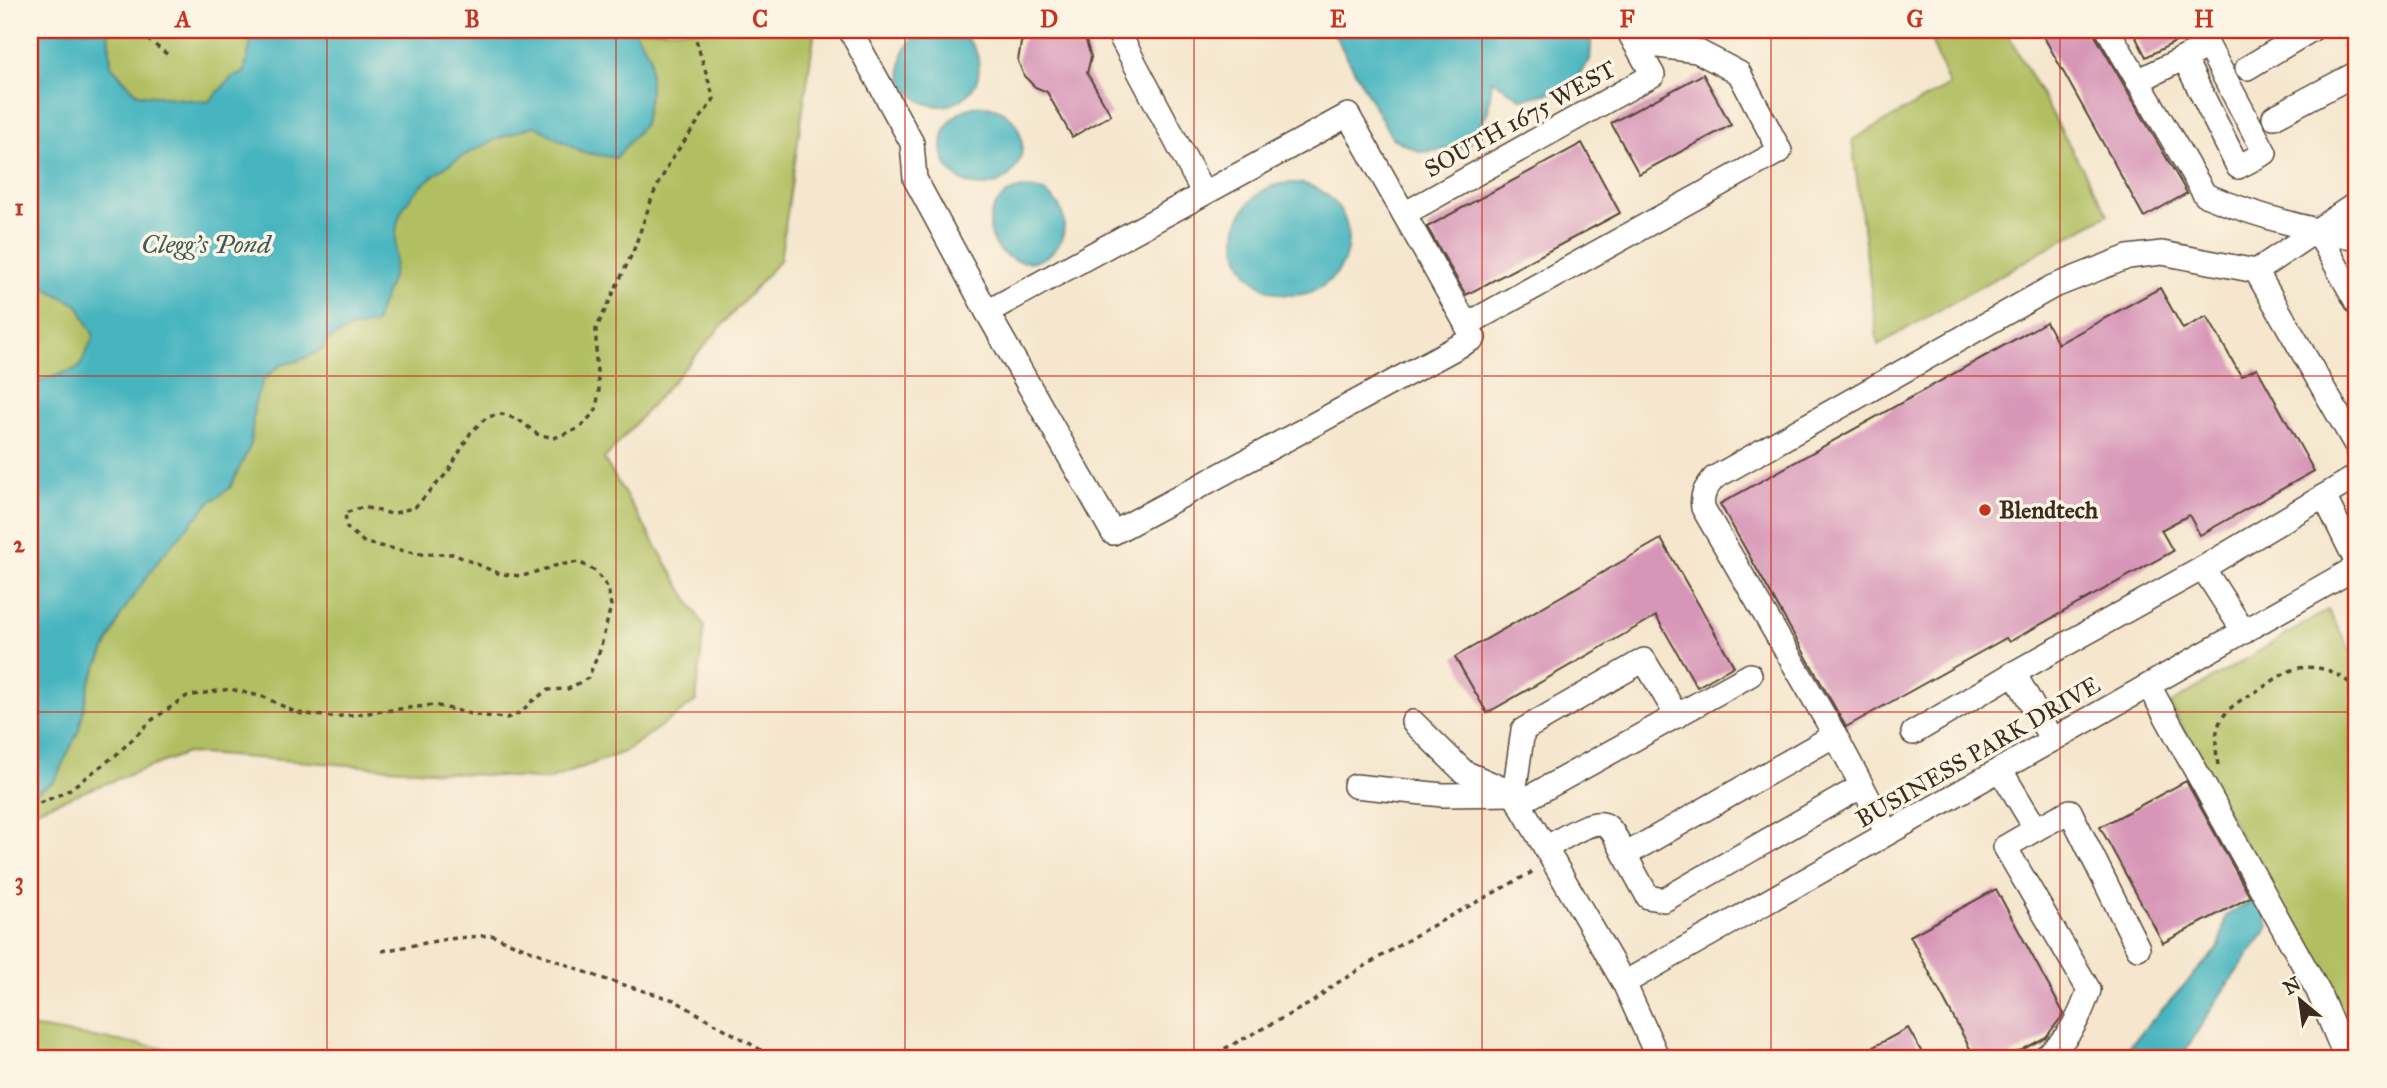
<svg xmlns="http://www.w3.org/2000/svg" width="2387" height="1088" viewBox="0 0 2387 1088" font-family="'IM FELL Great Primer',serif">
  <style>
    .green { fill: #b1bf62; stroke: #767440; stroke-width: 2 }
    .water { fill: #46b5c0; stroke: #40706f; stroke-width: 2 }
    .building { fill: #d796b7 }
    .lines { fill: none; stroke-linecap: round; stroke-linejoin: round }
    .minor-casing { stroke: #574638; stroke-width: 26 }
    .path { stroke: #574638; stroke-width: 3.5; stroke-dasharray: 5 5; stroke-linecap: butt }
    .minor { stroke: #fff; stroke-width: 23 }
    .grid { fill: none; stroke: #c8321e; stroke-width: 2; stroke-opacity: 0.55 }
    .poi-dot { fill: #c8321e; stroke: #fcf5e5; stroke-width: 2.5 }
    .labels { text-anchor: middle; stroke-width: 7; stroke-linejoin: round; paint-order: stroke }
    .street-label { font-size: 24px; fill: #3b2a1e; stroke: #fcf5e5 }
    .poi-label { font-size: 24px; font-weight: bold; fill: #3b2a1e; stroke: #fcf5e5; text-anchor: start }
    .water-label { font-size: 26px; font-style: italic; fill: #3f5b57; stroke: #fcf5e5 }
    .neatline { fill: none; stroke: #c8321e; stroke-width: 2.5 }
    .grid-label { font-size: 23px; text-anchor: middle; font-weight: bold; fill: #c8321e }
  </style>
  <rect width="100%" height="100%" fill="#fcf5e5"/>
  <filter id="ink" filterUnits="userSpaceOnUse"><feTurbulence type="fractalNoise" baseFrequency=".0143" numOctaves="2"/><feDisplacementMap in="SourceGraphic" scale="14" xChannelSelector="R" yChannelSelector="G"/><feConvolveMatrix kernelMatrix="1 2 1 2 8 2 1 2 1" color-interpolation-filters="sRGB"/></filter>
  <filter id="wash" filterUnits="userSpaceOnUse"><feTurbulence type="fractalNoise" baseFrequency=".00686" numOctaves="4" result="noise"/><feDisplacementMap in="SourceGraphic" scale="28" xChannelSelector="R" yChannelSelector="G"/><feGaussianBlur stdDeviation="1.57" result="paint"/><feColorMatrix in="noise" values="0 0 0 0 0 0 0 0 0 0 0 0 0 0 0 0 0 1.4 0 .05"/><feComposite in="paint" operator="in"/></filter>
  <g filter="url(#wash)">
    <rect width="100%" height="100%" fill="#f5e6cd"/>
    <!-- green -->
    <g class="green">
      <polygon points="108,30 251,30 251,42 244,73 232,77 209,102 138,94 111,66"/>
      <polygon points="398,30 815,30 780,260 604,459 704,626 696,701 624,752 548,780 187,753 30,812 30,274 39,285"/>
      <polygon points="1927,30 2005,30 2108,214 1878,345 1852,140 1949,85"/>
      <polygon points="2328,610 2357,662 2357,1056 2170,704"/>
      <polygon points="30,1027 227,1058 30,1058"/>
    </g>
    <!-- water -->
    <g class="water">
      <circle cx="940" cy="67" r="39"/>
      <path d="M30,30h78l3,36 26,28 72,8 23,-25 12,-4 7,-31v-12h383l16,26v35l-6,33 -28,34 -35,-6 -46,-26c-43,12 -111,44 -133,84 -10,19 -4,44 -9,64 -5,17 -14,33 -18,50l-25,4 -24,14 -4,8 -22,10 -21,6 -16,14 -9,25 -3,39 -21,44 -21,15 -48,54 -39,56 -33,71 -10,46 -25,52 -24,13v-411l49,-16 15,-32 -16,-31 -39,-20 -9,-11z"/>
      <polygon points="1332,30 1592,30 1590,60 1567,89 1522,99 1492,80 1488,112 1467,147 1420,152 1392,138"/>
      <circle cx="982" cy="146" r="40"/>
      <circle cx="1292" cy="239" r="56"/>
      <circle cx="1027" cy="225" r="37"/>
      <polygon points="2259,897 2269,926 2220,995 2181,1058 2125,1058 2128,1047 2219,947 2226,916"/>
    </g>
    <g id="blocks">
      <!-- building -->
      <g class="building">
        <polygon points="1030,30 1077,30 1085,38 1091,57 1087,73 1111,115 1072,137 1047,92 1035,87 1024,76 1018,61 1021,43"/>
        <polygon points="2040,30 2094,30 2096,37 2187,193 2144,217"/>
        <polygon points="2132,30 2199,30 2146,57"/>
        <polygon points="1703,74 1731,125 1639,174 1611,123"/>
        <polygon points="1582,143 1620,213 1466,295 1427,227"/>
        <polygon points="2160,288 2183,329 2207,316 2241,376 2257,368 2314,471 2200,535 2189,515 2161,530 2173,551 2009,642 2006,638 1846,727 1720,504 2046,322 2058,344"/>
        <polygon points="1661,539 1734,666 1697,687 1656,616 1487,713 1455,657"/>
        <polygon points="2186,781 2250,897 2163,943 2100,827"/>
        <polygon points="1996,889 2064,1014 2046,1037 2007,1058 1975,1058 1910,936"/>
        <polygon points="1908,1028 1925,1058 1853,1058"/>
      </g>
    </g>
  </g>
  <g filter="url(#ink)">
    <use href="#blocks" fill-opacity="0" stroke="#574638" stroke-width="2"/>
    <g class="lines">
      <defs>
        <g id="minor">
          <polyline points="850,30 912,143 915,179 987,312"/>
          <polyline points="1117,30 1203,192"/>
          <path d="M2108,30l97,165c49,20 100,34 152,43"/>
          <polyline points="2247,68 2311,30"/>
          <polyline points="2138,81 2184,58 2238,167 2265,153 2208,46 2184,58"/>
          <polygon points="1348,115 1474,338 1113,533 987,312"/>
          <polyline points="2274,117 2357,73"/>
          <polyline points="2357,203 2256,271 2357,447"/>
          <polyline points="1404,214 1653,75 1631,36"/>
          <polyline points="2317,231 2357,303"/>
          <polyline points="1466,325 1780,151 1739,73 1697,51 1635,43"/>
          <polyline points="2324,496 2357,476"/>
          <polyline points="2203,568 2324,496 2357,563"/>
          <polyline points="2014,673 2203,568 2244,632"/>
          <polyline points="2149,686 2318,991 2346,1058"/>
          <polyline points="1413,722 1464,772 1508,791"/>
          <polyline points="1913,733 2014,673 2052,740"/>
          <path d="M1835,735l-132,-227c-2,-14 3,-20 11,-30l338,-191 76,-30 34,-4 94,18"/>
          <polyline points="2000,769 2036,829 2070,811 2138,948"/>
          <polyline points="1355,786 1443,795 1514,794"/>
          <polyline points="1862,786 1664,900 1648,897 1625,855 1835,735 1887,833"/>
          <polyline points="1514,794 1624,983 1657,1056"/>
          <polyline points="1514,794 1523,730 1644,660 1677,716"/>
          <polyline points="1519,803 1750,675"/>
          <path d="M2036,829l-31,18 84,143c-10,30 -20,48 -45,68"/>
          <path d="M1546,848c13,-7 48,-32 61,-22 8,6 13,21 18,29"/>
          <polyline points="1624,983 2357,567"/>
        </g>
      </defs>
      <!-- minor casing -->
      <use href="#minor" class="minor-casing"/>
      <!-- path -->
      <g class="path">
        <polyline points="143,30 147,39 167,54"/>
        <path d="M2218,765c-2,-13 -4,-30 2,-43 8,-16 23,-23 37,-31 12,-7 25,-18 38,-22 22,-6 51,4 62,24"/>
        <polyline points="30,807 66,792 116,755 152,720 187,696 230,689 264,697 297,713 333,717 434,705 475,715 507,718 521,712 531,702 548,690 568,689 588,678 600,650 611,606 608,588 595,571 579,562 558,565 523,576 500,574 453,554 420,554 365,543 347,528 345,513 363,507 392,514 415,507 448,472 471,432 487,417 502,414 519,420 537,434 554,438 580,428 596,410 599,390 596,362 596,329 633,252 653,195 671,160 714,99 693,30"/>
        <polyline points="382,951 447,939 491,935 601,978 674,1000 775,1058"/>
        <polyline points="2351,1009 2357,1021"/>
        <polyline points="1207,1058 1311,1003 1334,985 1421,932 1536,870"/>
      </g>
      <!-- minor -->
      <use href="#minor" class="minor"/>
    </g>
  </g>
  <!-- grid -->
  <path class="grid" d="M327,30v1028M616,30v1028M905,30v1028M1194,30v1028M1482,30v1028M1771,30v1028M2060,30v1028M30,376h2327M30,712h2327"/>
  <!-- markers -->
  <circle class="poi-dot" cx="1985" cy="510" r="7"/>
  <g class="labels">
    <!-- street labels -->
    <g class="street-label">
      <text transform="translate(1520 119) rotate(-29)" y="8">SOUTH 1675 WEST</text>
      <text transform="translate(1978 752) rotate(-30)" y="8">BUSINESS PARK DRIVE</text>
    </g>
    <!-- poi labels -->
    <g class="poi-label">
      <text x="1999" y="518">Blendtech</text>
    </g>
    <!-- water labels -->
    <g class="water-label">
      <text x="206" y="253">Clegg's Pond</text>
    </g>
  </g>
  <!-- margin -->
  <rect width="2387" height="1088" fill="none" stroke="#fcf5e5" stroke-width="77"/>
  <!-- north arrow -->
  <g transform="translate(2300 1000) rotate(331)" stroke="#fcf5e5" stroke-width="5" paint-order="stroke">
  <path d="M0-5L12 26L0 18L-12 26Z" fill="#3b2a1e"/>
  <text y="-10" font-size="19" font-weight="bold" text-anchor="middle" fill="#3b2a1e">N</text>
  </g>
  <rect x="38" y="38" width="2310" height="1012" class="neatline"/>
  <g class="grid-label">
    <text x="183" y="27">A</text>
    <text x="472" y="27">B</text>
    <text x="760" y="27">C</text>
    <text x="1049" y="27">D</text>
    <text x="1338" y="27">E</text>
    <text x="1627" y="27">F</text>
    <text x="1915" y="27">G</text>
    <text x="2204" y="27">H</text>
    <text x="19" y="215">1</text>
    <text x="19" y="552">2</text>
    <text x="19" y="889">3</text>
  </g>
</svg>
